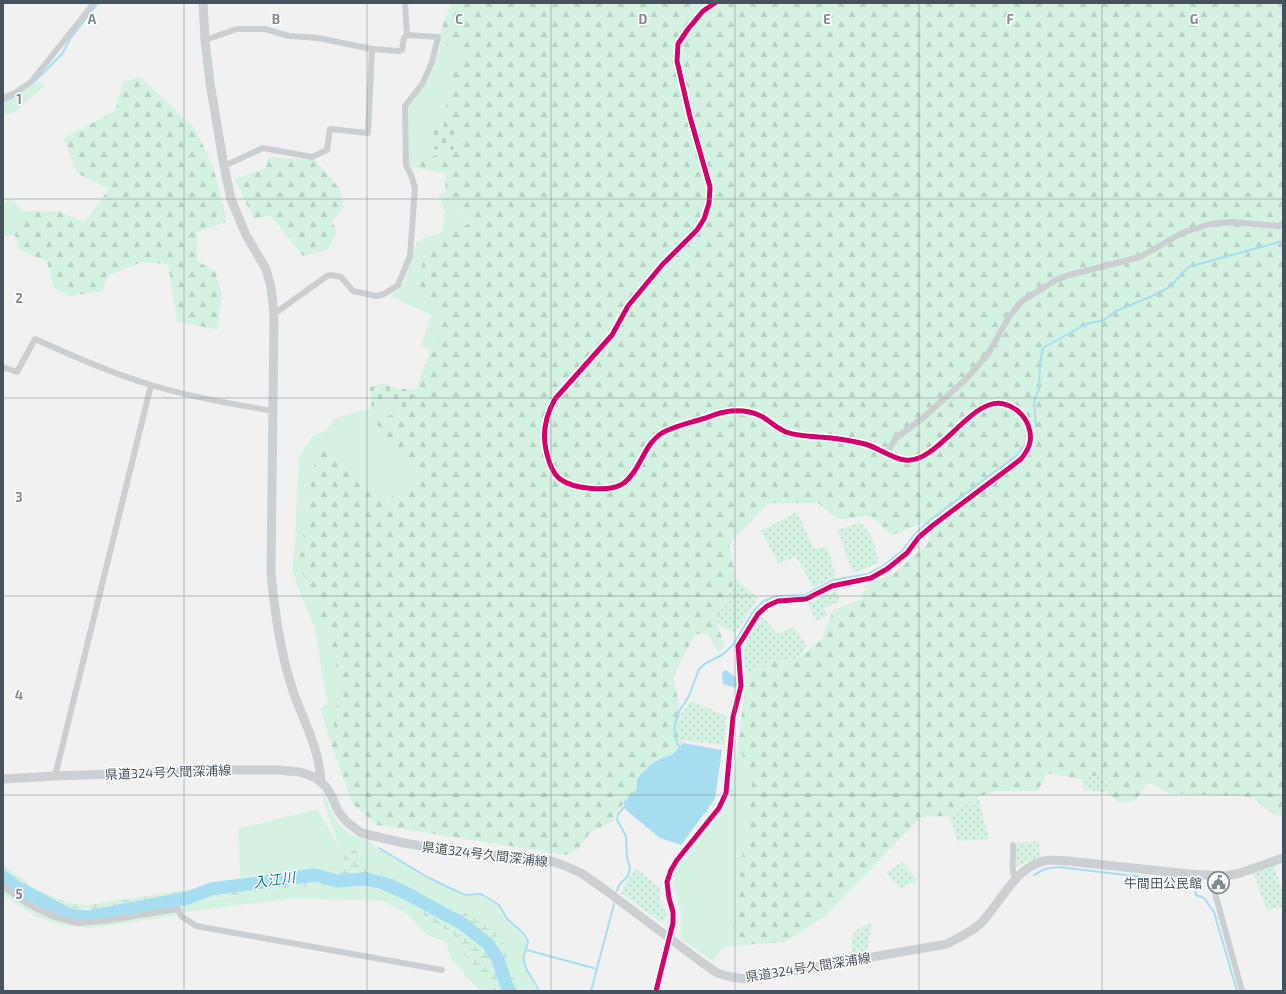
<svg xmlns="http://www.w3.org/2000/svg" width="1286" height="994" viewBox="0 0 1286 994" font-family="'Exo 2','Noto Sans JP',sans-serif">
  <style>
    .grass { fill: #d4f2e1 }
    .forest { fill: url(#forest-firs) }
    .wetland { fill: url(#wetland-marsh) }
    .cemetery { fill: url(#cemetery-stones) }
    .park { fill: url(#park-dots) }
    .water { fill: #a7ddf1 }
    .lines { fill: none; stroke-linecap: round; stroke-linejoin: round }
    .stream { stroke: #a7ddf1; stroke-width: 2 }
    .river { stroke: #a7ddf1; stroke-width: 13 }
    .street { stroke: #cccfd2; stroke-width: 6 }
    .secondary { stroke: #cdd0d3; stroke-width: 9 }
    .cycleway-casing { stroke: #fff; stroke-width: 8 }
    .cycleway { stroke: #d6006c; stroke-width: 5 }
    .grid { fill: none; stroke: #828a92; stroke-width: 1; stroke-opacity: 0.55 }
    .labels { text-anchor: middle; stroke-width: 3; stroke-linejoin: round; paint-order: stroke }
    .street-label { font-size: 13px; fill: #46525f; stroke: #fff }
    .poi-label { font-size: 13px; fill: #46525f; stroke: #fff; text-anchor: end }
    .water-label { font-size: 14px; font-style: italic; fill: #057eac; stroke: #fff }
    .grid-label { font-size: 13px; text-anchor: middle; font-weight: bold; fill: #828a92; stroke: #fff; stroke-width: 3; stroke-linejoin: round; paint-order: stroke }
  </style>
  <defs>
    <pattern id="forest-firs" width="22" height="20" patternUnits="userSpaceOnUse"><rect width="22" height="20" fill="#d4f2e1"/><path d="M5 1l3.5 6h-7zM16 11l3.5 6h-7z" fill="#b7d1c3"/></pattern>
    <pattern id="wetland-marsh" width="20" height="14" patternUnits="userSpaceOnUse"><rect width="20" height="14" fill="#d4f2e1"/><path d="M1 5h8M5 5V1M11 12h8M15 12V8" fill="none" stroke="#b7d1c3"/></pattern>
    <pattern id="cemetery-stones" width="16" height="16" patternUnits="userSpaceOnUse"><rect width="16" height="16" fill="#d4f2e1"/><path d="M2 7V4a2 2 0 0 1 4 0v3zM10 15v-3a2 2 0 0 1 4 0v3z" fill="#b7d1c3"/></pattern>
    <pattern id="park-dots" width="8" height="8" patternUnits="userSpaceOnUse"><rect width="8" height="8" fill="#d4f2e1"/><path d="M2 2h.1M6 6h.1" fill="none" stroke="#b7d1c3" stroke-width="1.8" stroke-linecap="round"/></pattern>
  </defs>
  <rect width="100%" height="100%" fill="#f1f1f1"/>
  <!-- grass -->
  <g class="grass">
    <polygon points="440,33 448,48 465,48 465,59 452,63 443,128 435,127 429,149 457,150 417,160 415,168 408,166 408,107 428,82 440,50"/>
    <polygon points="39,81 45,85 16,112 3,115 3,105"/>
    <polygon points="445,191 470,224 417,291 443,319 430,351 421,345 432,315 390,296 404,283 417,241 442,232 445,212 439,196"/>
    <polygon points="12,199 22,211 15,235 3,236 3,203"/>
    <polygon points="383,399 408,410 420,474 387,500 323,449 299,564 332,646 340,684 331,744 320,709 328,703 324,686 315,629 292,571 295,541 299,457 313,436 326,431 335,418 380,406"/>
    <polygon points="738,745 753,778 733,926 744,945 723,947 713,961 681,939 681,911 673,887 674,875 680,863 723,812 730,796"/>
    <path d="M320,790c10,13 13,32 27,42 9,7 20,5 28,15l88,49h18l16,10 8,14 15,13 6,8v8l-3,8 1,11 13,23h-15l-10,-17 -6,-28 -25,-31 -26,-3 -90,-49 -12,-16 -6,20 -5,4 -50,1 -52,5 -2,-48 79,-20 21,36z"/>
    <polygon points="3,882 28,900 68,917 88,919 290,887 366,886 388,891 414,902 429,922 453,933 463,953 490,983 492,991 481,991 465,976 463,971 451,959 446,942 426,934 407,914 383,901 296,898 186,912 174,916 90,928 63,925 36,917 3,894"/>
  </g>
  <!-- forest -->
  <g class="forest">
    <polygon points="452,3 1283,3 1283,816 1275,816 1252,797 1169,793 1148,782 1135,801 1117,802 1109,793 1111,779 1088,775 1082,779 1047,773 1038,791 995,791 978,797 949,816 921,817 824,917 784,942 744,945 733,926 753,778 738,745 747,673 758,665 799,658 822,639 833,610 861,600 865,586 894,573 927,545 933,529 924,523 892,535 871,516 838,519 818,503 769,503 729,544 736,579 716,622 725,646 718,652 708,634 695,634 673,677 681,714 677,730 683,743 672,755 662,758 653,763 640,775 637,780 637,789 615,813 614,821 590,832 579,849 566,855 377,825 353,804 331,744 340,684 332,646 299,564 316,454 323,449 387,500 420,474 373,420 408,410 443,319 417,291 426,247 470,223 445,191 446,173 415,168 417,160 457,150 459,129 443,128 452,62 465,59 465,49 448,48 440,33 449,8"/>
    <polygon points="140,77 195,129 213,166 227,222 197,232 197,261 215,271 222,294 217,330 177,321 168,264 141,262 108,276 102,291 70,296 54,288 47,262 19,249 15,235 22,211 58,211 85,222 109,189 77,173 64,138 115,111 123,82"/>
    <polygon points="268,157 315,160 340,189 344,207 332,221 337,232 328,250 303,256 271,216 254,219 235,179 266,168"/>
  </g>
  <!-- wetland -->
  <g class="wetland">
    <polygon points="353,847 365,863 455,912 481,915 506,946 512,974 522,991 514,991 498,954 476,927 379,876 350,878 321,872 342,871 347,867 340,848"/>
    <polygon points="3,864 34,888 68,903 87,905 193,889 185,895 93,909 72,908 34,892 3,869"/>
    <polygon points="322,879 335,886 290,887 198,901 215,891 289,880"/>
    <polygon points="414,902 466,931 491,957 505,991 492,991 490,983 463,953 453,933 429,922"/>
  </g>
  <!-- cemetery -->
  <g class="cemetery">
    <polygon points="435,127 460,129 457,150 429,149"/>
    <polygon points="385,383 396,389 416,389 408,410 383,399 380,406 372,409 370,387"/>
  </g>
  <!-- park -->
  <g class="park">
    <polygon points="797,512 814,549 827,547 836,576 813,588 796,556 779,564 761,531"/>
    <polygon points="861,522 873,539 879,563 853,573 837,530"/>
    <polygon points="736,579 758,598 735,634 716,622"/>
    <polygon points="837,590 839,602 824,608 828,615 816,621 808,603"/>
    <path d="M763,617l14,17 17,-7 12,18 -7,13 -41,7 -11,8c-9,-27 2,-35 16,-56z"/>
    <polygon points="691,701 726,716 725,745 682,740 677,730 681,714"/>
    <polygon points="1088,775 1111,779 1109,793 1083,789 1082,779"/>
    <polygon points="978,797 989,839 958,841 949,816"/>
    <polygon points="1039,841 1040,857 1015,867 1017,843"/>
    <polygon points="902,862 917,880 900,889 886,873"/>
    <polygon points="1274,866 1283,892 1283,907 1267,910 1253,873"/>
    <path d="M635,868l25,20v12l7,14 -5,9 -41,-30c3,-10 10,-14 14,-25z"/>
    <path d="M871,923l-3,28 -16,4c0,-21 -2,-24 19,-32z"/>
  </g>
  <!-- water -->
  <g class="water">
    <polygon points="726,670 737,678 736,688 723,684 722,672"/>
    <polygon points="683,743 722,750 715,799 681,845 660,838 626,810 623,803 637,789 637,780 640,775 653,763 662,758 672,755"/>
  </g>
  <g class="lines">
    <!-- stream -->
    <g class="stream">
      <polyline points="35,81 62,54 70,39 98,3"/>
      <polyline points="3,102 16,96"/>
      <polyline points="1036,426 1034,402 1039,389 1040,364 1043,348 1086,324 1104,320 1116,311 1150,297 1170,287 1188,267 1283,241"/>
      <polyline points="680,748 677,743 674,729 678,713 689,696 699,669 706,663 722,655 733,645 754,610 764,601 776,596 805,595 833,580 868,574 883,566 902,551 915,534 929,521 1017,455 1024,445"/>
      <path d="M379,848l50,30 36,17 16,-1 18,11 8,14 16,14 5,8c-1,6 -3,10 -4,15 -2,13 11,24 15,35"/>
      <polyline points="1034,875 1045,869 1058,867 1194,883 1196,895 1204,898 1214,912 1237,991"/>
      <polyline points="617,891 619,885 628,876 630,868 627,858 626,836 617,820 618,814 626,805"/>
      <polyline points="527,950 597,969"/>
      <polyline points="591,991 614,904"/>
    </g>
    <!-- river -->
    <polyline class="river" points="3,877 16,887 70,915 88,917 188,898 211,889 315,875 337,881 365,879 383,883 404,892 463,924 488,944 498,959 506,984 510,991"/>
    <!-- street -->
    <g class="street">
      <polyline points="405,3 407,35"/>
      <polyline points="205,40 237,29 265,29 289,36 318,38 372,49 399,51 402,50 404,38 407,35 438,37 432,62 423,83 405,106 406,165 411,175 415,188 410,256 398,285 384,294 376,296 353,291 341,277 331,275 327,276 274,314"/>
      <polyline points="3,98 15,93 31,82 94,3"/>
      <polyline points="224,166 263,148 312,157 327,150 330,129 368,133 372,49"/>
      <path d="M3,367l14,5 18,-33c38,17 76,34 116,46 40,12 81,19 122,26"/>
      <polyline points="887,453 896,438 924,417 966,379 988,354 1009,317 1022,301 1056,280 1069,275 1140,257 1182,233 1210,224 1233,222 1278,226 1283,225"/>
      <polyline points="55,776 151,385"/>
      <path d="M1013,845c2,12 -4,22 3,34"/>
      <polyline points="1213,876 1213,886 1242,991"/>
      <polyline points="3,886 29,905 52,916 77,923 103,921 178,909 181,916 196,926 442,970"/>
      <path d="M656,991l17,-68v-11l-4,-14 -2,-16 4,-12 6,-10 42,-52 7,-15 7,-76 8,-31 -3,-40 20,-32 9,-8 11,-5 28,-2 26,-13 39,-8 16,-9 20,-16 12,-16 13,-11 89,-67c4,-5 8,-10 9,-17 4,-22 -19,-45 -41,-37 -27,9 -56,59 -84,55 -12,-1 -28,-13 -40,-16 -16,-4 -31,-6 -46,-7 -11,-1 -23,-1 -33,-5 -10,-4 -17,-12 -25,-16 -11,-5 -25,-6 -36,-4 -8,1 -15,5 -23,7 -13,4 -28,7 -40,14 -19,12 -21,37 -38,50 -14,10 -51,6 -64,-4 -8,-6 -12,-20 -14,-29 -4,-18 0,-35 9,-51l57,-64 16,-29 34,-41 35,-35 7,-11 5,-16 1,-16 -20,-70 -13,-56 1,-17 10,-15 15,-18 12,-8"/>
    </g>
    <!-- secondary -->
    <g class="secondary">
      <path d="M203,3l2,37 5,43 14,83 7,33 15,36 20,34 5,18 3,27 -3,259c4,40 9,79 22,118 10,29 27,59 28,91"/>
      <path d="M3,779l52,-3 173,-6h50l22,2 14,5 7,5 6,6 5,9 6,14 8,10 15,12 43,10 48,8 96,9 15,5 18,8 23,16 96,72 17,12 14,4 15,2 201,-35c11,-6 25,-12 34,-21 21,-21 35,-60 69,-63 6,0 12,1 18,1l121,13 36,2 15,-3 43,-15"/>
    </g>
    <defs>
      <path id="cycleway" d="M656,991l17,-68v-11l-4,-14 -2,-16 4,-12 6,-10 42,-52 7,-15 7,-76 8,-31 -3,-40 20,-32 9,-8 11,-5 28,-2 26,-13 39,-8 16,-9 20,-16 12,-16 13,-11 89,-67c4,-5 8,-10 9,-17 4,-22 -19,-45 -41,-37 -27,9 -56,59 -84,55 -12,-1 -28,-13 -40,-16 -16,-4 -31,-6 -46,-7 -11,-1 -23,-1 -33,-5 -10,-4 -17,-12 -25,-16 -11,-5 -25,-6 -36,-4 -8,1 -15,5 -23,7 -13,4 -28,7 -40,14 -19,12 -21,37 -38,50 -14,10 -51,6 -64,-4 -8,-6 -12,-20 -14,-29 -4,-18 0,-35 9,-51l57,-64 16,-29 34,-41 35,-35 7,-11 5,-16 1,-16 -20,-70 -13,-56 1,-17 10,-15 15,-18 12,-8"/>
    </defs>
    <!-- cycleway casing -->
    <use href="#cycleway" class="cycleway-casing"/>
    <!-- cycleway -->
    <use href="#cycleway" class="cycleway"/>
  </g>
  <!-- grid -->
  <path class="grid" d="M184,3v988M367,3v988M551,3v988M735,3v988M919,3v988M1102,3v988M3,199h1280M3,398h1280M3,596h1280M3,795h1280"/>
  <!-- icons -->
  <defs>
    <symbol id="civic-ring" viewBox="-11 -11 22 22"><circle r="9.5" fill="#fff" stroke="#828a92" stroke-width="1.5"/><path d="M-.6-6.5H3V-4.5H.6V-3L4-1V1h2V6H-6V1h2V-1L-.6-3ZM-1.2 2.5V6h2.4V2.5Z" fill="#828a92"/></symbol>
  </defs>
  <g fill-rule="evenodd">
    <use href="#civic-ring" x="1206" y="870" width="25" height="25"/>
  </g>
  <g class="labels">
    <!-- street labels -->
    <g class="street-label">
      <text transform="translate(168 772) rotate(-2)" y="5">県道324号久間深浦線</text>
      <text transform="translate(485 854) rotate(7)" y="5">県道324号久間深浦線</text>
      <text transform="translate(808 967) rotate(-9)" y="5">県道324号久間深浦線</text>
    </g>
    <!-- poi labels -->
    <g class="poi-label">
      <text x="1202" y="888">牛間田公民館</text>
    </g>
    <!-- water labels -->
    <g class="water-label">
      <text transform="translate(274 880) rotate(-8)" y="5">入江川</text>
    </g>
  </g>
  <g class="grid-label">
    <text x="92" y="24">A</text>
    <text x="276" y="24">B</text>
    <text x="459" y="24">C</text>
    <text x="643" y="24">D</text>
    <text x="827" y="24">E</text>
    <text x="1010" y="24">F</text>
    <text x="1194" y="24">G</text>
    <text x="19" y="104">1</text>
    <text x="19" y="303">2</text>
    <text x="19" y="502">3</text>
    <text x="19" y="700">4</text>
    <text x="19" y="899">5</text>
  </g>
  <!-- border -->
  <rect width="1286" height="994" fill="none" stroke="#46525f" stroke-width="8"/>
</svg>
